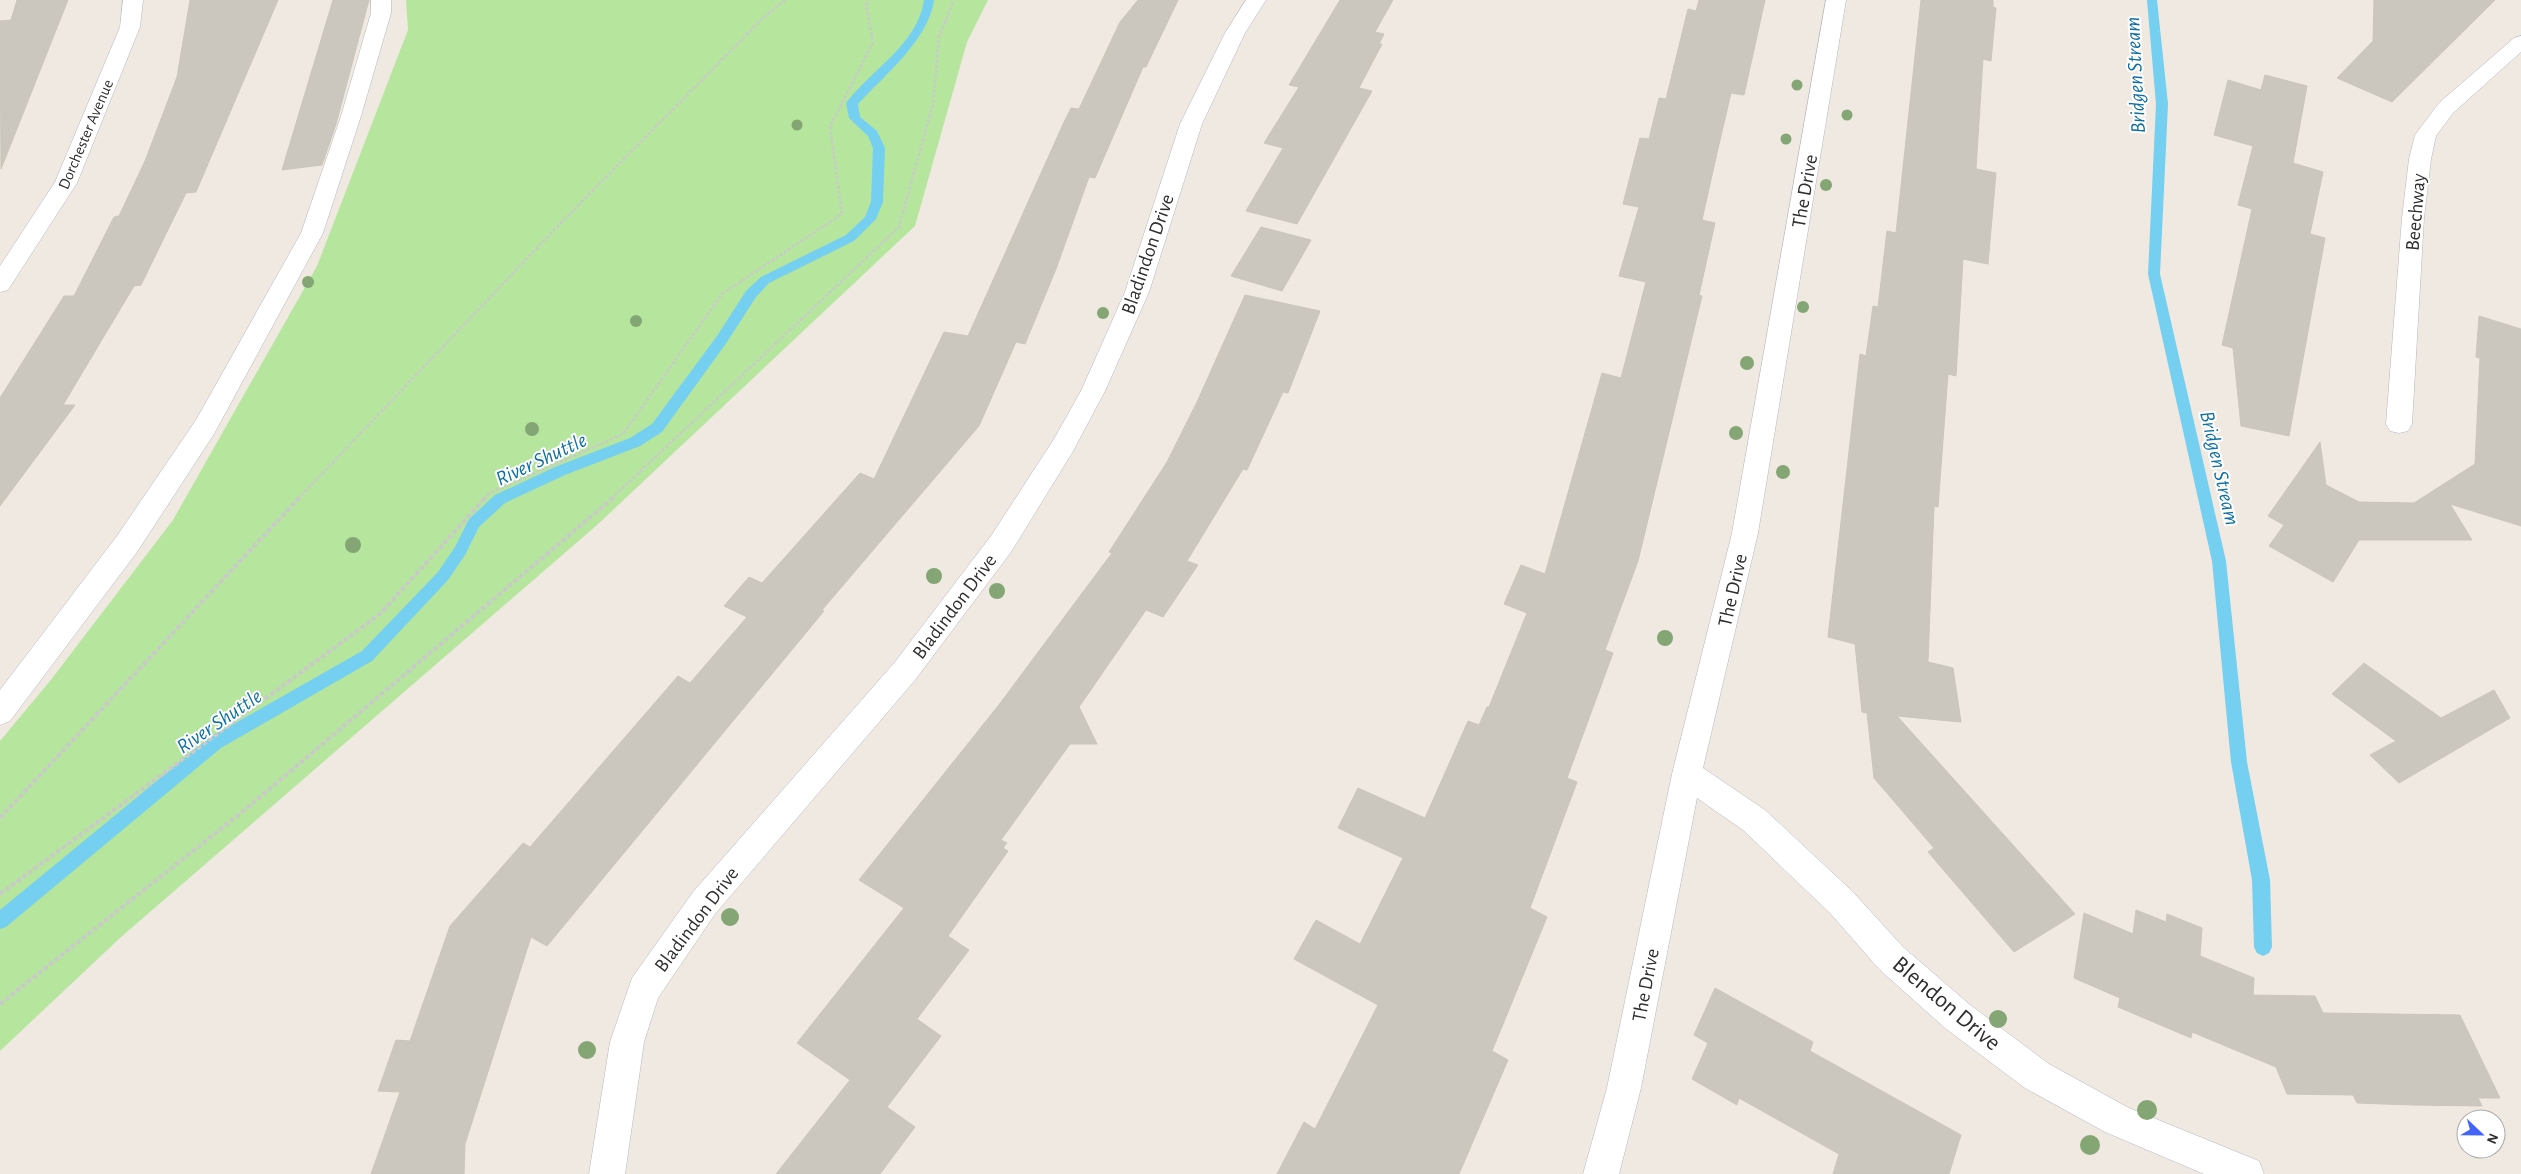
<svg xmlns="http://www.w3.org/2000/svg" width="2521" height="1174" viewBox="0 0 2521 1174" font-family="'Alegreya Sans',sans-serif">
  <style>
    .green { fill: #b6e59e }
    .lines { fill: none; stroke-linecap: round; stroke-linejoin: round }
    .stream { fill: #75cff0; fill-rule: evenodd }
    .building { fill: #cbc7bf; stroke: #cbc5ba }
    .lane-casing { stroke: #b4b7c1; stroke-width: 1 }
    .street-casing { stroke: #b4b7c1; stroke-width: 1 }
    .path-far1 { stroke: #c9c9c9; stroke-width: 2.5; stroke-dasharray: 3 2; stroke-linecap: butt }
    .path { stroke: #c9c9c9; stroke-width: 4; stroke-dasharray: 4.5 2.5; stroke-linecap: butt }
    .lane { fill: #fff; fill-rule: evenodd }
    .street { fill: #fff; fill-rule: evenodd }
    .tree { fill: #84a574 }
    .labels { text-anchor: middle; stroke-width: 4; stroke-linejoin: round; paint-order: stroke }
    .far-street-label { font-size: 16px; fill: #2e2e2e; stroke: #fff }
    .street-label { font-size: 20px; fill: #2e2e2e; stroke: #fff }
    .water-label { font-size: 21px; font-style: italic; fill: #0d6fa3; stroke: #fff }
    .near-street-label { font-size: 24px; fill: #2e2e2e; stroke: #fff }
  </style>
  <rect width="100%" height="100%" fill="#efe9e1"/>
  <!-- green -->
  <polygon class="green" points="406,0 988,0 967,42 915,226 597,525 121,937 0,1051 0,741 50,681 173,520 317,266 408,30"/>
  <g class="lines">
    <!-- stream -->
    <g class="stream">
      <path d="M924,0h10c-5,39 -50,76 -76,104l2,13 17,14 8,17 -2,54 -7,17 -22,22 -85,42 -13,14 -29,45 -65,90 -22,14 -75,29 -60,28 -26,24 -14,28 -17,25 -76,81 -151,87 -215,179 -6,2v-19l209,-172 153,-87 76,-79 17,-25 14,-28 26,-24 60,-28 75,-29 22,-14 65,-88 29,-45 15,-14 85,-42 19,-18 6,-15 2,-54 -5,-12 -19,-18 -3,-15c25,-33 72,-59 78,-103z"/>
      <polygon points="2147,0 2157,0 2168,104 2160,274 2226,561 2247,762 2270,880 2272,947 2269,953 2263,956 2257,953 2254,947 2252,880 2231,762 2212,561 2148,274 2156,104"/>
    </g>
  </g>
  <!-- building -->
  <g class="building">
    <polygon points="17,0 68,0 1,169 0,21 11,20"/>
    <polygon points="190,0 278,0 196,192 186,193 141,285 134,286 63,405 75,405 0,506 0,398 64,296 74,296 114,217 119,216 145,161 177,77"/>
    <polygon points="333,0 369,0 336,124 322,165 282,170"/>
    <polygon points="1138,0 1178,0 1146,67 1143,67 1095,178 1089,177 1056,269 1025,344 1016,342 979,426 822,610 824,611 547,946 531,937 465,1144 464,1174 371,1174 400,1092 378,1091 396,1040 410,1041 450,926 523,843 530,847 678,676 690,683 747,617 724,606 749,577 762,583 860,473 874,479 944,332 968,336 1064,122 1071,108 1079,109 1120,22"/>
    <polygon points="1340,0 1393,0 1375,32 1384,34 1379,44 1382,44 1359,88 1372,91 1297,224 1246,211 1283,148 1264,143 1299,87 1289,85"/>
    <polygon points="1699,0 1765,0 1744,95 1731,93 1717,153 1702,220 1715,223 1699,295 1702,296 1638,561 1605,650 1613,653 1567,778 1577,782 1530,908 1547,917 1492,1051 1508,1060 1459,1174 1277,1174 1304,1122 1315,1129 1378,1005 1294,959 1316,920 1360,944 1403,858 1338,828 1358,788 1425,818 1468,721 1479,725 1487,707 1489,707 1527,613 1504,604 1521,565 1545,574 1602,373 1621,378 1646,282 1619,276 1639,207 1623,204 1640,138 1649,139 1659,98 1666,99 1688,9 1696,11"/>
    <polygon points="1921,0 1993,0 1993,7 1996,8 1991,61 1983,59 1976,169 1996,173 1988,264 1963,259 1956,376 1948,374 1938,507 1934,506 1928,662 1953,668 1961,722 1897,716 2075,914 2014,952 1928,852 1934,848 1874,778 1867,713 1862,712 1855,644 1828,637 1860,354 1866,356 1873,306 1878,307 1887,231 1896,233"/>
    <polygon points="2374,0 2495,0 2392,102 2337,78 2373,41"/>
    <polygon points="2265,75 2307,86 2293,163 2323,172 2310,234 2325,238 2289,436 2241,426 2233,348 2222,345 2252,209 2238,205 2253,146 2214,135 2228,80 2261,90"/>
    <polygon points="1261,227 1311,240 1282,291 1231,276"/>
    <polygon points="1245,295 1320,311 1288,393 1283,392 1247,470 1243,469 1187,561 1198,565 1163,617 1146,610 1079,707 1097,744 1070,744 1001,840 1007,843 1003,848 1008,851 948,936 969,950 917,1019 941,1036 887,1107 915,1127 880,1174 776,1174 850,1080 797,1043 904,908 859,880 998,706 1112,553 1109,552 1167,462 1197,402"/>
    <polygon points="2479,316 2521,329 2521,526 2450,504 2472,540 2359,540 2333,582 2269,546 2284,525 2268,516 2320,442 2326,485 2359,502 2414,503 2475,464 2480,358 2476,357"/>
    <polygon points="2364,663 2441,718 2494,690 2510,718 2399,783 2370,755 2396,741 2332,694"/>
    <polygon points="2136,910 2166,922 2167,914 2202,928 2200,956 2254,978 2253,995 2315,996 2323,1013 2460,1015 2500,1098 2478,1098 2482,1106 2413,1105 2357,1103 2353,1095 2287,1094 2276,1067 2192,1032 2191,1038 2118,1007 2120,998 2074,978 2084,913 2133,934"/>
    <polygon points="1715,988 1813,1042 1810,1051 1961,1135 1949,1174 1833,1174 1839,1154 1739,1098 1737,1105 1692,1079 1708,1043 1694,1035"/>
  </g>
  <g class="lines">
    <defs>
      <polygon id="lane" points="371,0 391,0 391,13 361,116 323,233 214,434 137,552 10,721 0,725 0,690 117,536 196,420 301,233 341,116 371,13"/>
      <g id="street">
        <polygon points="123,0 143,0 140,27 77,183 8,290 0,292 0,266 55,182 120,27"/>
        <polygon points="1246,0 1266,0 1245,33 1202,124 1149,292 1105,391 1072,453 1011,552 915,680 715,914 658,998 644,1042 625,1174 589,1174 610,1042 632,978 693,892 895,662 991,536 1054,439 1081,391 1125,292 1180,124 1225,33"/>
        <polygon points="1826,0 1846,0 1758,533 1703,768 1765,810 1852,891 1903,947 1969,1004 2049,1064 2129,1108 2259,1161 2264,1174 2204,1174 2105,1132 2025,1088 1945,1028 1879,969 1830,913 1743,830 1697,798 1641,1088 1619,1174 1583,1174 1607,1088 1672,774 1732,533"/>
        <polygon points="2521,36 2521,52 2453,113 2436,136 2431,159 2424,218 2412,424 2408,431 2399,433 2390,431 2386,424 2402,218 2409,159 2415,135 2439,103 2514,38"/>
      </g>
    </defs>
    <!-- lane casing -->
    <use href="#lane" class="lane-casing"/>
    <!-- street casing -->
    <use href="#street" class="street-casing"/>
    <!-- path-far1 -->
    <g class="path-far1">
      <polyline points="298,499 555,229 763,18 785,0"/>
      <polyline points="484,499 488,494 623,434 722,294 842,214 830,127 873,42 866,5 869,0"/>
      <polyline points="611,499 899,227 933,104 939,37 954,0"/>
    </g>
    <!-- path -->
    <g class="path">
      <polyline points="0,818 299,498"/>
      <polyline points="0,894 380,614 485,498"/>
      <polyline points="0,1004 247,808 613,498"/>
    </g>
    <!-- lane -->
    <use href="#lane" class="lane"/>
    <!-- street -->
    <use href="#street" class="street"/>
  </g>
  <!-- trees -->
  <g class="tree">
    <circle cx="1797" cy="85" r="5.5"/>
    <circle cx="1847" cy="115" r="5.5"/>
    <circle cx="797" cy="125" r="5.5"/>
    <circle cx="1786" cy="139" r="5.5"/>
    <circle cx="1826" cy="185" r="6"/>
    <circle cx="308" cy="282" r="6"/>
    <circle cx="1803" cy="307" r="6"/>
    <circle cx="1103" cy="313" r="6"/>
    <circle cx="636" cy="321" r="6"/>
    <circle cx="1747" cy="363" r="7"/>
    <circle cx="532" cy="429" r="7"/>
    <circle cx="1736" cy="433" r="7"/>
    <circle cx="1783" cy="472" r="7"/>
    <circle cx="353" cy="545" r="8"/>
    <circle cx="934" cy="576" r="8"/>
    <circle cx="997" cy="591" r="8"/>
    <circle cx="1665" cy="638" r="8"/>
    <circle cx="730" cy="917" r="9"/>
    <circle cx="1998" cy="1019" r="9"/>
    <circle cx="587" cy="1050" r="9"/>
    <circle cx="2147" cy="1110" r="10"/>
    <circle cx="2090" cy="1145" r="10"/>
  </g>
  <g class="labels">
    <!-- far-street labels -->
    <g class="far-street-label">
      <text transform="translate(85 134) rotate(-67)" y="6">Dorchester Avenue</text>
    </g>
    <!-- street labels -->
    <g class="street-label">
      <text transform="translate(1804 191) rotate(-80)" y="7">The Drive</text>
      <text transform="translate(2415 212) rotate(-85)" y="7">Beechway</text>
      <text transform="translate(1147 254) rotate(-71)" y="7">Bladindon Drive</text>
      <text transform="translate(1732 590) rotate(-77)" y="7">The Drive</text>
      <text transform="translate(954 606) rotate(-53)" y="7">Bladindon Drive</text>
      <text transform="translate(696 919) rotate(-53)" y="7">Bladindon Drive</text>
      <text transform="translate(1645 985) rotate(-79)" y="7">The Drive</text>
    </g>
    <!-- water labels -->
    <g class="water-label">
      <text transform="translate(2135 75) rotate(-93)" y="7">Bridgen Stream</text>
      <text transform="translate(541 459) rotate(-25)" y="7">River Shuttle</text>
      <text transform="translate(2220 468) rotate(77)" y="7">Bridgen Stream</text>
      <text transform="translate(219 721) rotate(-34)" y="7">River Shuttle</text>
    </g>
    <!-- near-street labels -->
    <g class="near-street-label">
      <text transform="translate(1947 1003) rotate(40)" y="8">Blendon Drive</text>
    </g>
  </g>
  <!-- north arrow -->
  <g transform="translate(2481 1134) rotate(112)"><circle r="24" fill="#ffffff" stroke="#ababab"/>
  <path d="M0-4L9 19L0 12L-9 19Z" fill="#4264fb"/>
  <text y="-8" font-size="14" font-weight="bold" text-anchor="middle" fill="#2e2e2e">N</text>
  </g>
</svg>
